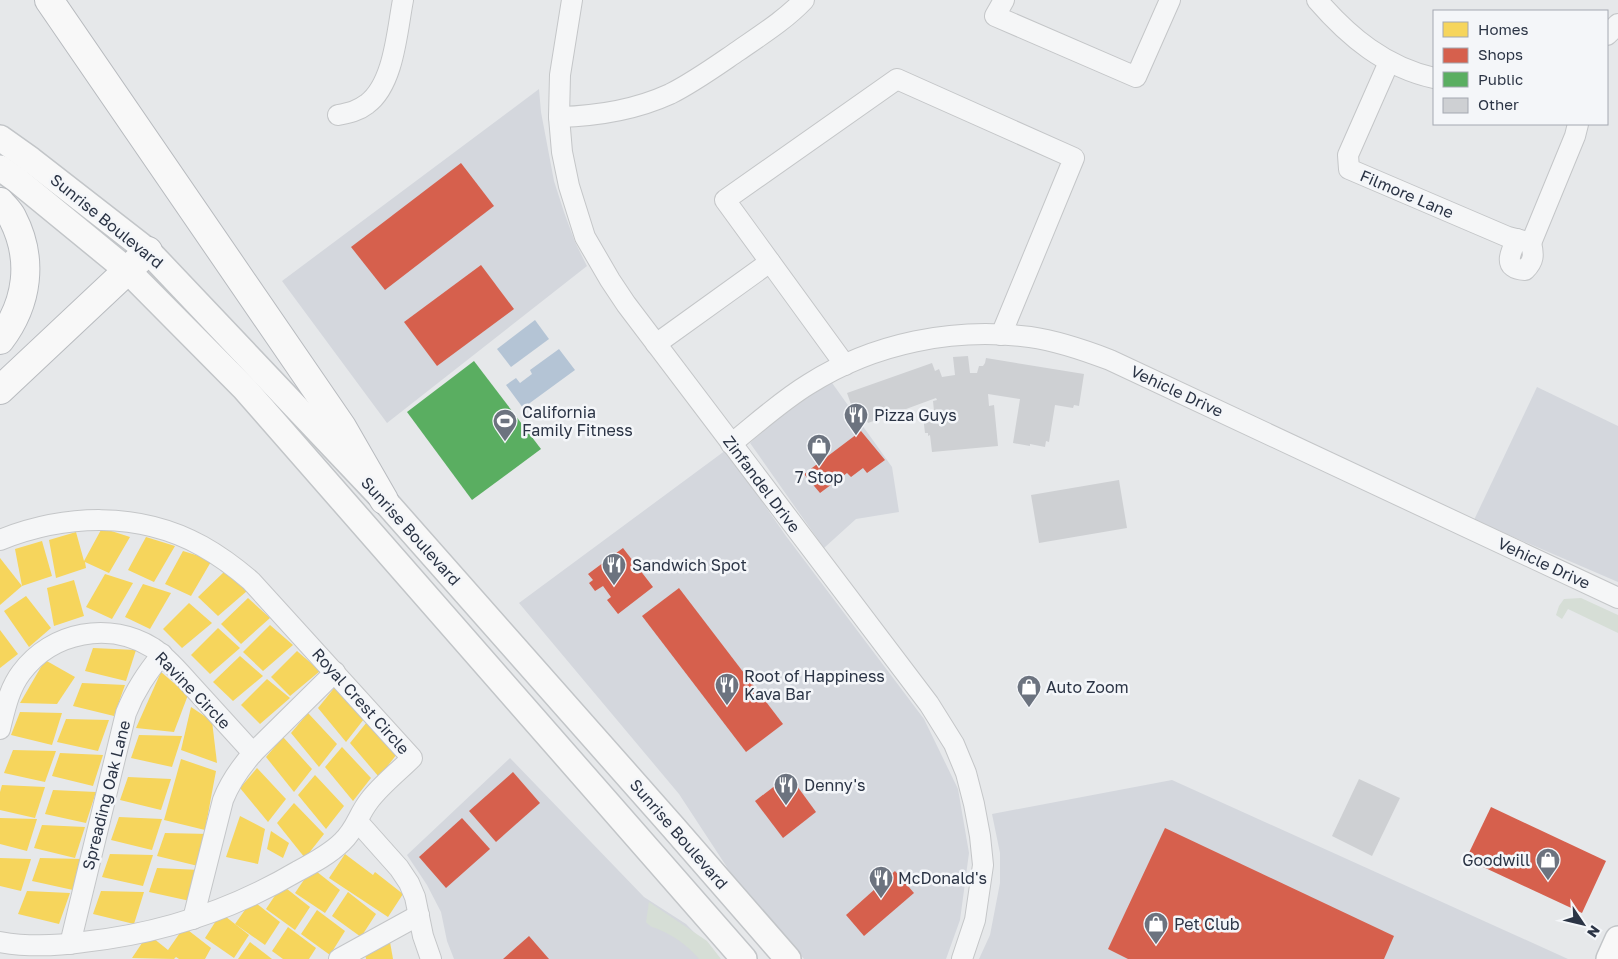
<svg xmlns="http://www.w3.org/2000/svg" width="1618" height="959" viewBox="0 0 1618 959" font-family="'Golos Text',sans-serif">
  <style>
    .built { fill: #d4d7dd }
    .green { fill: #d6ded6 }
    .water { fill: #b4c4d5 }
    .homes { fill: #f6d55c }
    .shops { fill: #d6604d }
    .public { fill: #5aae61 }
    .building { fill: #ced0d3 }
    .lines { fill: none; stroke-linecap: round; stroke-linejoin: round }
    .minor-casing { stroke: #c4c6c8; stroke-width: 22 }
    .major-casing { stroke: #c2c5c8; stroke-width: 28 }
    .highway-casing { stroke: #b8bbbf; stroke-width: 30 }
    .minor { stroke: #f5f6f7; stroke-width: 20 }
    .major { stroke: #f8f8f8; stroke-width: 25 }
    .highway { stroke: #f8f8f8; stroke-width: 28 }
    .labels { text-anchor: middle; stroke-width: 5; stroke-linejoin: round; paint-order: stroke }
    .street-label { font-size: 16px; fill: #2b3445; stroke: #f4f6f9 }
    .poi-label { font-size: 16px; fill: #2b3445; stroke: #f4f6f9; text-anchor: start }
  </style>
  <rect width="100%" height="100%" fill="#e6e8ea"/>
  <!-- built -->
  <g class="built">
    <polygon points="539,89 541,112 554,181 564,212 575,242 587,266 387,423 282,281"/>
    <polygon points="830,380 892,467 899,512 856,519 824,548 750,443 766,428"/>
    <polygon points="1537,387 1618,426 1618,582 1474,520"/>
    <polygon points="726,450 786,536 924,719 958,789 969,853 960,920 946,959 804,959 736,881 679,794 519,603"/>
    <polygon points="510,758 644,897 686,924 720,959 454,959 447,941 441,912 427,885 407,855"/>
    <polygon points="1172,780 1568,959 979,959 990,935 1000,883 1000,853 992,814"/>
  </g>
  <!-- green -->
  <g class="green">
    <polygon points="1581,598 1618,615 1618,633 1568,609 1562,619 1556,615 1559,606 1564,599"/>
    <path d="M649,902l58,39 14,18h-22c-10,-12 -24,-23 -39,-29 -6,-3 -9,-2 -14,-8z"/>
  </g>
  <!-- water -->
  <g class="water">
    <polygon points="535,320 549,339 511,367 497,349"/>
    <polygon points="559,349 575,370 523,408 506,385 516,378 520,383 532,374 530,370"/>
  </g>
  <!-- homes -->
  <g class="homes">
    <polygon points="102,528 130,537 109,573 85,562 86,568 56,578 49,540 76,532 84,561"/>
    <polygon points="146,537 175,546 154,582 128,570"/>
    <polygon points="42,541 52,576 22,586 15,549"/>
    <polygon points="183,551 212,560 191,596 165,584"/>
    <polygon points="0,558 22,586 0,605"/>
    <polygon points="225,571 247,591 218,616 198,597"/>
    <polygon points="105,574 133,583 112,619 86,607"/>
    <polygon points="74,580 84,616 54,626 47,588"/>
    <polygon points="143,584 171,593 150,629 125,617"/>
    <polygon points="26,596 51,628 29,647 4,611"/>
    <polygon points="248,598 270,618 241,644 221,624"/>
    <polygon points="189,603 212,623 182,648 163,629"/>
    <polygon points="270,625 293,645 263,671 243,652"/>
    <polygon points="218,628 240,648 210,674 191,655"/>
    <polygon points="0,630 18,654 0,668"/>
    <polygon points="93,648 136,650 126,681 85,671"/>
    <polygon points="297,651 320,671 290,696 271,677"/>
    <polygon points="240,656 263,676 233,701 213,682"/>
    <polygon points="45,660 75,677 57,704 20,703"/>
    <polygon points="161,672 188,695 174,732 136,728"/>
    <polygon points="267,679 290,698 260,724 241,705"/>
    <polygon points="82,683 125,685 114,716 73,706"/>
    <polygon points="335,687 364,719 346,742 318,708"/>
    <polygon points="191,707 212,721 217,763 181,750"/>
    <polygon points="20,712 62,713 52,745 11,735"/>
    <polygon points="308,713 337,744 319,767 291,733"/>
    <polygon points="66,719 109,720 98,751 57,742"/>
    <polygon points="367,722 397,754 379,777 350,743"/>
    <polygon points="139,735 182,736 172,767 131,758"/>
    <polygon points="283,737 312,769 294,792 266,757"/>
    <polygon points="342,747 371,778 353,801 325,767"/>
    <polygon points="13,750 56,751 45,782 4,773"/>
    <polygon points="60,753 103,755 93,786 52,776"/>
    <polygon points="181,759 216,771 205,830 164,820"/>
    <polygon points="257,768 286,799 268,822 240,788"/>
    <polygon points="315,775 344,806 326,829 298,795"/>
    <polygon points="128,777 171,779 161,810 120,800"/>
    <polygon points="2,785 45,787 35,818 0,810 0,792"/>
    <polygon points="53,790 96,792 86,823 45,814"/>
    <polygon points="294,803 324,834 305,858 277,823"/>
    <polygon points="240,816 265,829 258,864 226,857"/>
    <polygon points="119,817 162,819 152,850 111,840"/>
    <polygon points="0,818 37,819 27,851 0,844"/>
    <polygon points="42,825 85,827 75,858 34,848"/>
    <polygon points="271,831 289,843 283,858 267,849"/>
    <polygon points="165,833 209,834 198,866 157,856"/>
    <polygon points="110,854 153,855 143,886 102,877"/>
    <polygon points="345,854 373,875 375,872 403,894 388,917 329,878"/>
    <polygon points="0,858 31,859 21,891 0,886"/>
    <polygon points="40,858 83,859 73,890 32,881"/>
    <polygon points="157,868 200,870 190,901 149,892"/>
    <polygon points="312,868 340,890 325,913 295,893"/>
    <polygon points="282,885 310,907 295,930 266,909"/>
    <polygon points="27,891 70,893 59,924 18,914"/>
    <polygon points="101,891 144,892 134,924 93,914"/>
    <polygon points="348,892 376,914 361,937 332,916"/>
    <polygon points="252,900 280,922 265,945 235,924"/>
    <polygon points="317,910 345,931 330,955 301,934"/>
    <polygon points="221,913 249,935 234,958 205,938"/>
    <polygon points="184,927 211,948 205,959 179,959 176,957 174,959 132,958 148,934 168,950"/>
    <polygon points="288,927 316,948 309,959 283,959 272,951"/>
    <polygon points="250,942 272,959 238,959"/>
    <polygon points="390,942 393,959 366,959 365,954"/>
  </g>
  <!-- shops -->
  <g class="shops">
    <polygon points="461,163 494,206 385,290 351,247"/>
    <polygon points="481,265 514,309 437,366 404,322"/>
    <polygon points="861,431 885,460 867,473 863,468 851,477 847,473 820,493 804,474"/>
    <polygon points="623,548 653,587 618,614 607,600 611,597 603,586 595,591 589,583 593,580 588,574"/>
    <polygon points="679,588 783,724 746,752 642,616"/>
    <polygon points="513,772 540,803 496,842 469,811"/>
    <polygon points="789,775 816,812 783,838 755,801"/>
    <polygon points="1491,807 1606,861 1582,913 1466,859"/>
    <polygon points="462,818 490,849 446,888 419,857"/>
    <polygon points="1165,828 1394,936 1384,959 1128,959 1108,949"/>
    <polygon points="895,871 914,893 864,936 846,915"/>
    <polygon points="529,936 549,959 503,959"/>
  </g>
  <!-- public -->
  <polygon class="public" points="474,361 541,449 472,500 407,412"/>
  <!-- building -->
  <g class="building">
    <polygon points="968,356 970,373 977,373 979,366 983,366 985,363 986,358 1084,374 1079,406 1074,405 1073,408 1055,405 1049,442 1046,441 1045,447 1030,444 1030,446 1013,443 1020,399 988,394 989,406 994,405 998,446 932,452 930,435 928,436 928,433 925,433 923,416 926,416 926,412 934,411 933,401 937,400 936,398 868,423 867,421 862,423 857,409 853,410 847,393 932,363 935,371 939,369 942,377 955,375 953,357"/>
    <polygon points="1119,480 1127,528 1039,543 1031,495"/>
    <polygon points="1359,779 1400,798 1372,856 1332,836"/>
  </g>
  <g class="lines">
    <defs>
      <g id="minor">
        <polyline points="572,0 560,75 559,117 562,152 569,186 585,237 610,280 626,304 929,704 954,744 966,773 974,804 980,836 983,865 975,920 962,959"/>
        <polyline points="1004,0 995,16 1136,77 1170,0"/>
        <path d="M1317,0c32,37 68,67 117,78"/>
        <polyline points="1607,35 1618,24"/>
        <polyline points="1389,62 1348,155 1349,169 1508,237 1531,243 1575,136 1578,124"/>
        <path d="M338,115c11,-2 20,-4 29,-11 27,-20 30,-73 36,-104"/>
        <path d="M559,117c39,-1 76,-7 111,-23 24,-12 46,-28 68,-43 23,-16 47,-31 66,-51"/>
        <path d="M1517,239c-7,14 -15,30 8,31 9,-9 9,-15 6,-27"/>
        <polyline points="656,344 770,262"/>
        <polyline points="845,365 725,200 897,79 1074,158 1001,335"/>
        <path d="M731,444c25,-20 50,-43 78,-60 65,-41 145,-57 221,-47 28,4 54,13 80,23l508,238"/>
        <path d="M0,540c65,-26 139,-29 202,6 18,10 34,22 49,35l161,177c-14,14 -31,27 -43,43 -11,14 -13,28 -27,41 -12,12 -29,21 -44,29 -66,39 -139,63 -215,71 -27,4 -55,5 -83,0"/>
        <path d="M0,729c5,-20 9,-40 21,-56 31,-42 89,-52 132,-25 15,10 27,25 38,37 21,23 41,45 62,68"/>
        <polyline points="358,822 399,868 409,883 415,897 423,936 431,959"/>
        <path d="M193,919l30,-119c7,-18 17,-32 30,-47l82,-81"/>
        <path d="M70,944l56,-231c9,-23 21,-40 36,-59"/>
        <polyline points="339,959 419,915"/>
      </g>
      <g id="major">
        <polyline points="0,138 31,160 148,251 384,500 673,827 788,959"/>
        <polyline points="0,168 17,180 128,271 245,389 744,959"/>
        <polyline points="1609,959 1618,939"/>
      </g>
      <g id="highway">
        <polyline points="49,0 342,427 384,500"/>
        <path d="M0,202c4,5 9,9 12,15 22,42 16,86 -12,123"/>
        <polyline points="0,390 148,251"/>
      </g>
    </defs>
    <!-- minor casing -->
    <use href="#minor" class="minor-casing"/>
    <!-- major casing -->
    <use href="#major" class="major-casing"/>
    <!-- highway casing -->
    <use href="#highway" class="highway-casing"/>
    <!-- minor -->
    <use href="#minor" class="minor"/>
    <!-- major -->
    <use href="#major" class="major"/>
    <!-- highway -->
    <use href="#highway" class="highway"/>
  </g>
  <!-- icons -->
  <defs>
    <symbol id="restaurant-pin" viewBox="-11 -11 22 30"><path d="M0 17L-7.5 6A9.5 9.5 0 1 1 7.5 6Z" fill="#6c737f" stroke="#f4f6f9"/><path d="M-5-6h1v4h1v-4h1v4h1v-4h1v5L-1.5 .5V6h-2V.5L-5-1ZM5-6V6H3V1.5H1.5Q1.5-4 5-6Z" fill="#fff"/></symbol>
    <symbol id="stadium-pin" viewBox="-11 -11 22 30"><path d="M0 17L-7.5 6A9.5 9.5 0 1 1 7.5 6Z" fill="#6c737f" stroke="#f4f6f9"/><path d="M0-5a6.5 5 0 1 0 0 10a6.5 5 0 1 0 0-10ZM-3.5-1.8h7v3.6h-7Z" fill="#fff"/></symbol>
    <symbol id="shop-pin" viewBox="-11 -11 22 30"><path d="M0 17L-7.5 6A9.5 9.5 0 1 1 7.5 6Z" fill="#6c737f" stroke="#f4f6f9"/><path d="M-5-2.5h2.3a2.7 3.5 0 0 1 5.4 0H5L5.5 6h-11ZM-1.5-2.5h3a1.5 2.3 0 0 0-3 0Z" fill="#fff"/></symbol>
  </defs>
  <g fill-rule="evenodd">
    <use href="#restaurant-pin" x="842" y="401" width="28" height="38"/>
    <use href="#stadium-pin" x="491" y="407" width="28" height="38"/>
    <use href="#shop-pin" x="805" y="432" width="28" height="38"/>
    <use href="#restaurant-pin" x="600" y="551" width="28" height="38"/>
    <use href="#restaurant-pin" x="713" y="671" width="28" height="38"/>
    <use href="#shop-pin" x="1015" y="673" width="28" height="38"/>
    <use href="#restaurant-pin" x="772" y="771" width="28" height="38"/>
    <use href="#shop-pin" x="1534" y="846" width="28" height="38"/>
    <use href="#restaurant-pin" x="867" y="864" width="28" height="38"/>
    <use href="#shop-pin" x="1142" y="910" width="28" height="38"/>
  </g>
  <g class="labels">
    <!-- street labels -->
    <g class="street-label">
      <text transform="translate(1407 194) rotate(23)" y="6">Filmore Lane</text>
      <text transform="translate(107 221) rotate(39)" y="6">Sunrise Boulevard</text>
      <text transform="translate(1177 391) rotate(25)" y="6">Vehicle Drive</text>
      <text transform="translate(762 484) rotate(53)" y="6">Zinfandel Drive</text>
      <text transform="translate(411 531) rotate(48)" y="6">Sunrise Boulevard</text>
      <text transform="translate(1544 563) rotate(25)" y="6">Vehicle Drive</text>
      <text transform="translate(193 690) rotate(46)" y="6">Ravine Circle</text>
      <text transform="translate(361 701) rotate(48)" y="6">Royal Crest Circle</text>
      <text transform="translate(106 795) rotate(-76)" y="6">Spreading Oak Lane</text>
      <text transform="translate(679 834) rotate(49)" y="6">Sunrise Boulevard</text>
    </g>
    <!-- poi labels -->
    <g class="poi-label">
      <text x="522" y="418">California<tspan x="522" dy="18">Family Fitness</tspan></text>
      <text x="874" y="421">Pizza Guys</text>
      <text x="819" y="483" text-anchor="middle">7 Stop</text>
      <text x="632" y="571">Sandwich Spot</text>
      <text x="744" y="682">Root of Happiness<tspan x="744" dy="18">Kava Bar</tspan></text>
      <text x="1046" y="693">Auto Zoom</text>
      <text x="804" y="791">Denny's</text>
      <text x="1530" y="866" text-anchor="end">Goodwill</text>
      <text x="898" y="884">McDonald's</text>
      <text x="1174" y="930">Pet Club</text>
    </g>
  </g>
  <!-- legend -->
  <rect x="1433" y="10" width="175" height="115" fill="#f4f6f9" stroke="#a4a8b1"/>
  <rect x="1443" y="22" width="25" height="15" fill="#f6d55c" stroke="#a4a8b1"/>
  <text x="1478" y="35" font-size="15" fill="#2b3445">Homes</text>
  <rect x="1443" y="48" width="25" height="15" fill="#d6604d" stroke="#a4a8b1"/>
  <text x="1478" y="60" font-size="15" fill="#2b3445">Shops</text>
  <rect x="1443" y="72" width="25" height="15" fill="#5aae61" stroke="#a4a8b1"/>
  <text x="1478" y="85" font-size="15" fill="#2b3445">Public</text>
  <rect x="1443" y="98" width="25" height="15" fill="#ced0d3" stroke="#a4a8b1"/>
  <text x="1478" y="110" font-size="15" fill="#2b3445">Other</text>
  <!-- north arrow -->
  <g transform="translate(1583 924) rotate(125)" stroke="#f4f6f9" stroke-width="4" paint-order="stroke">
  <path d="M0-4L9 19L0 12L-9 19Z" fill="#2b3445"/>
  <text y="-8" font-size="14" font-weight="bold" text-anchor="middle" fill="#2b3445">N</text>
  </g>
</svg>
